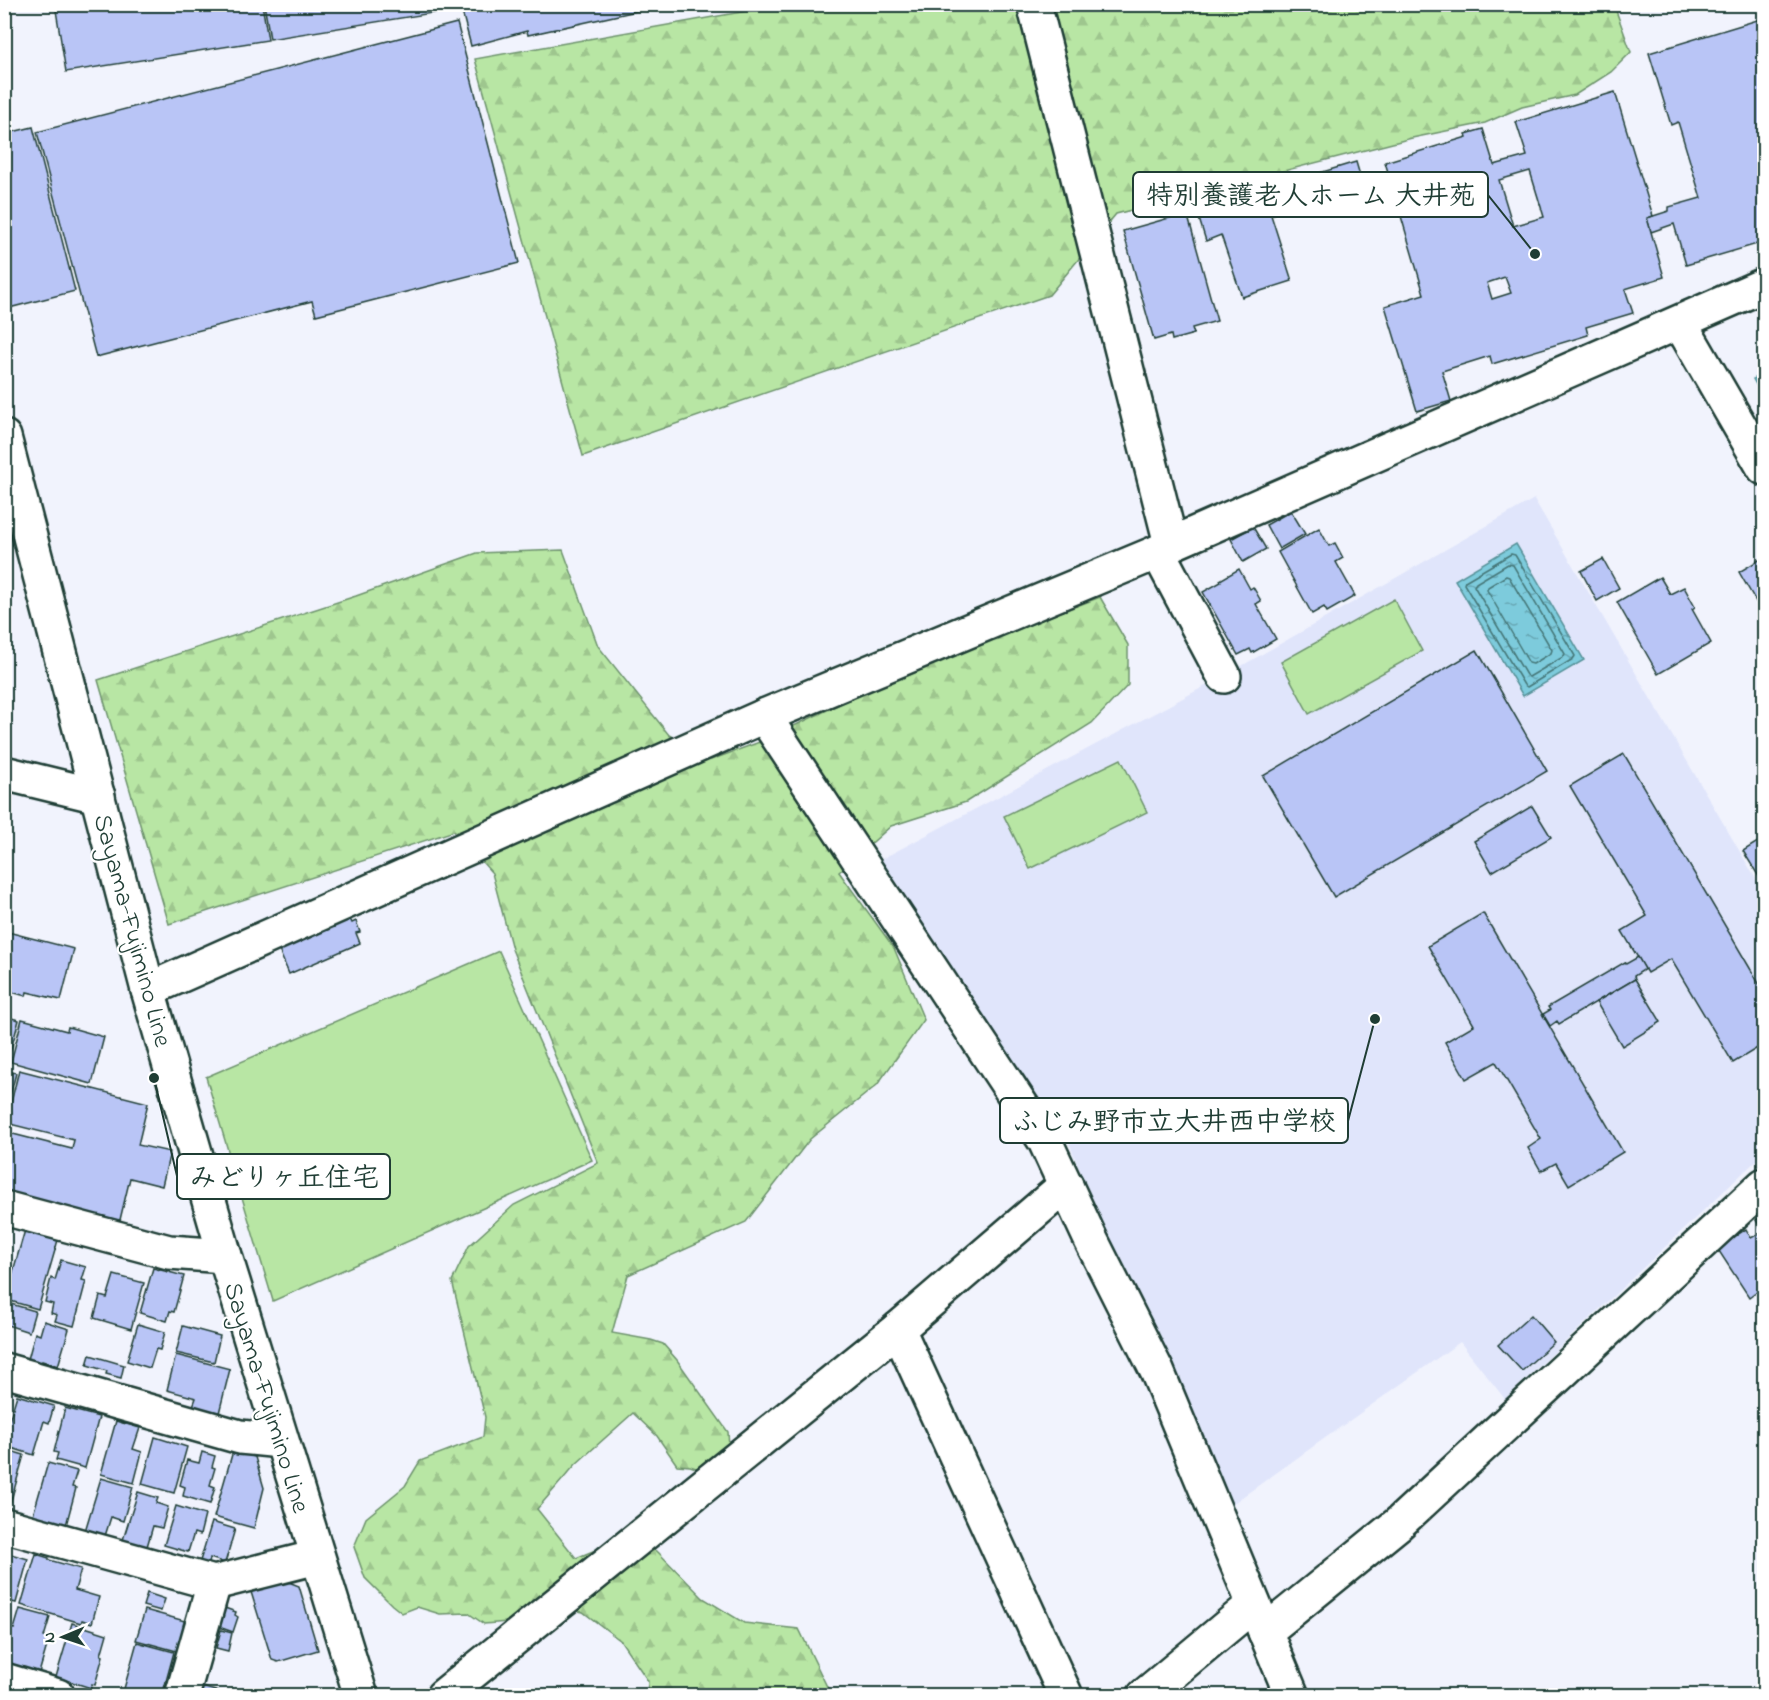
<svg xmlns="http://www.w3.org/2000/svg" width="1769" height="1700" viewBox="0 0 1769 1700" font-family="'Indie Flower','Klee One',sans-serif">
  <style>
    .built { fill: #e0e5fb }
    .forest { fill: url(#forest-firs); stroke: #6c926c; stroke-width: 1.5 }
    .park { fill: #b8e6a4; stroke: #6c926c; stroke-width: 1.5 }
    .water { fill: url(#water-ripples); stroke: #579299; stroke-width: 1.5 }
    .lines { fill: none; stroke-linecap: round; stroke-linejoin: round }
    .shore { stroke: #457677; stroke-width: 1.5 }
    .building { fill: #b9c5f6; stroke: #1f3d34; stroke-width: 1.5; fill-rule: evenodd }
    .minor-casing { stroke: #1f3d34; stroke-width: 38 }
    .major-casing { stroke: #1f3d34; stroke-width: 38 }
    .minor { stroke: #fff; stroke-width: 33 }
    .major { stroke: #fff; stroke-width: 33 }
    .labels { text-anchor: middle; stroke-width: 4.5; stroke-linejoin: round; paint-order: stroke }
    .street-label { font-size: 26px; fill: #1f3d34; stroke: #fff }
    .leader { fill: none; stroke: #1f3d34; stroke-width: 2 }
    .callout-dot { fill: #1f3d34; stroke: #fff; stroke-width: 2 }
    .callout { fill: #fff; stroke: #1f3d34; stroke-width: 2 }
    .callout-label { font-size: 27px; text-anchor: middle; font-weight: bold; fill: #1f3d34 }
  </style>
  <defs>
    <pattern id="forest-firs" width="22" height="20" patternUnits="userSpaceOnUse" patternTransform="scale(1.5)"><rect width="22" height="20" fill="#b8e6a4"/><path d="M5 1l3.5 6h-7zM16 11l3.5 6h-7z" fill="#9ec68e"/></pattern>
    <pattern id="water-ripples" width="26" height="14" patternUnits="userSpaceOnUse" patternTransform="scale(1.5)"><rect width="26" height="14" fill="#7dcbdc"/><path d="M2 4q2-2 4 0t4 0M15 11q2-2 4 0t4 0" fill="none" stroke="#66a6b3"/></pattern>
  </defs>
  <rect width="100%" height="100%" fill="#f1f3fd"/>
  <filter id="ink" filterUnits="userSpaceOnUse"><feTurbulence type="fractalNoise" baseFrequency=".0167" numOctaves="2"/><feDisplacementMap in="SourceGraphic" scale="12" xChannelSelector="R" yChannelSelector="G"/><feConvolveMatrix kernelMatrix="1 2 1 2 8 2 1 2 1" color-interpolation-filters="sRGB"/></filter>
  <g filter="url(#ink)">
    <!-- built -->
    <polygon class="built" points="1534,499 1764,893 1764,1153 1505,1399 1460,1342 1231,1505 1191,1405 1093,1205 1070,1145 878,861 1224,676"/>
    <!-- forest -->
    <g class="forest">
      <polygon points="787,4 1620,5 1615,8 1631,52 1611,72 1575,95 1522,107 1485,123 1412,138 1116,214 1049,295 583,456 475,59"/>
      <polygon points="563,550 598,646 669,735 711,760 765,740 910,670 1100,597 1128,645 1128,685 1092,723 966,802 891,826 839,872 894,948 924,1020 877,1085 810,1139 746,1222 628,1275 612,1333 651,1340 663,1344 677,1360 728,1432 729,1446 705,1471 690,1466 677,1465 657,1436 633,1413 576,1464 537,1509 576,1558 627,1537 658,1552 703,1598 744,1623 799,1629 831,1695 647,1695 648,1681 621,1641 583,1612 545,1604 508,1622 484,1624 468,1613 440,1614 417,1607 402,1613 392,1605 365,1578 354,1547 366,1518 405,1486 420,1461 483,1437 485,1417 452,1281 469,1246 514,1205 598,1163 512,949 492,873 454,831 169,924 98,680 356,596 477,553"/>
    </g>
    <!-- park -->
    <g class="park">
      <polygon points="1394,599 1422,651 1309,714 1281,662"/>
      <polygon points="1121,759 1147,812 1030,869 1004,816"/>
      <polygon points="499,951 592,1160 273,1301 206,1077"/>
    </g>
    <!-- water -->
    <g class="water">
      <polygon points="1764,374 1764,399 1753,379"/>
      <polygon points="1516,544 1584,660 1523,696 1455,580"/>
    </g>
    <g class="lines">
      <!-- shore -->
      <g class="shore">
        <polygon points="1511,554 1515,555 1575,656 1573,659 1527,687 1524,685 1464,584 1465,581"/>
        <polygon points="1508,564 1513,565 1565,654 1563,657 1529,677 1526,675 1474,586 1476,583"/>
        <polygon points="1506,576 1509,577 1552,650 1551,653 1533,664 1529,663 1487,590 1488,587"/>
      </g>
    </g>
    <!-- building -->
    <g class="building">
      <polygon points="55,4 262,4 268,40 66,72"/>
      <polygon points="264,4 444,4 445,11 270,39"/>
      <polygon points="460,4 668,4 528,35 527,31 471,46"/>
      <polygon points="1764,18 1764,242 1686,265 1674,224 1651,232 1647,218 1669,211 1669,207 1701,198 1678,122 1671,125 1649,53"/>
      <polygon points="457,23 519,263 316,315 312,301 96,357 37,132"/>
      <path d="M1615,92l38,124 -6,2 17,59 -39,12 8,24 -47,14 2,8 -96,29 -2,-8 -48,15 9,30 -34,10 -32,-105 39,-12 -39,-132 82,-25 -1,-3 17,-5 11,36 33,-9 -11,-34zM1530,171l14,46 -31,9 -14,-46zM1505,277l6,16 -19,6 -5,-16z"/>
      <polygon points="33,127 75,291 9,308 4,289 4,134"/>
      <polygon points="1356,162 1364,189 1304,206 1296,180"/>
      <polygon points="1270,185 1279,212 1271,215 1292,281 1242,297 1221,235 1206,241 1196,209"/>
      <polygon points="1187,213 1217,321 1192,328 1194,334 1172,340 1171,335 1154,340 1123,231"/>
      <polygon points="1291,511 1305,534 1279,549 1266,525"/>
      <polygon points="1253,527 1266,549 1243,562 1231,539"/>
      <polygon points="1319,528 1329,546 1335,543 1343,558 1336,562 1355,596 1327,612 1324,607 1312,614 1278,552"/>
      <polygon points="1764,557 1764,611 1762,612 1739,572"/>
      <polygon points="1603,559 1619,588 1597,601 1581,571"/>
      <polygon points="1239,569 1250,589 1253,587 1261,601 1256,604 1276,639 1252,653 1250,649 1238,655 1203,592 1221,582 1220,580"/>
      <polygon points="1660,577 1670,594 1684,587 1695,607 1692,609 1711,643 1658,674 1617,602"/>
      <polygon points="1477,650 1547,771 1334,897 1263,776"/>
      <polygon points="1624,754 1764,992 1764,1044 1733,1063 1671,959 1647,973 1622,931 1647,916 1570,786"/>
      <polygon points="1532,806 1551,837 1492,872 1474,841"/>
      <polygon points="1764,838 1764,878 1761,880 1743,851"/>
      <polygon points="1483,913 1623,1152 1569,1185 1556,1163 1541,1171 1528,1148 1541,1139 1496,1062 1466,1079 1445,1042 1474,1025 1428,946"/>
      <polygon points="349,917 352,923 356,921 360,932 356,933 360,943 289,974 278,948"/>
      <polygon points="4,931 74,949 61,1000 27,992 26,996 4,990"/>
      <polygon points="1638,957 1645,969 1634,976 1635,979 1559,1024 1557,1021 1550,1026 1543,1014 1550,1010 1548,1007 1625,962 1626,964"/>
      <polygon points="1635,979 1661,1022 1622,1046 1596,1002"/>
      <polygon points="4,1016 19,1020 8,1060 4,1059"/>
      <polygon points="22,1019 67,1031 68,1027 104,1037 92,1084 11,1062"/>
      <polygon points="4,1070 16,1073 4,1118"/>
      <polygon points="19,1070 148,1103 138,1145 170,1152 162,1186 130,1178 119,1224 4,1195 5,1132 72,1149 74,1140 6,1123"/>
      <polygon points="1764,1215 1764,1233 1756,1220"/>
      <polygon points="1746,1229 1751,1238 1760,1233 1764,1240 1764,1302 1757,1291 1749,1297 1717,1248"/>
      <polygon points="25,1230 58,1240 38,1309 7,1300 9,1293 7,1292"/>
      <polygon points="61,1260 86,1267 82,1280 86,1281 74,1326 55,1321 57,1315 51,1313 53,1304 45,1302 51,1278 55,1280"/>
      <polygon points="153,1268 184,1276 174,1312 170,1311 167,1321 140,1313"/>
      <polygon points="114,1275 144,1283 131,1329 94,1318 100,1296 107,1298"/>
      <polygon points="4,1302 35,1311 29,1332 4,1324"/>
      <polygon points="1531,1315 1554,1342 1522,1371 1498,1345"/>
      <polygon points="44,1321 69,1329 58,1366 42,1361 40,1367 27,1363 35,1333 40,1335"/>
      <polygon points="138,1324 165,1332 160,1350 156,1349 150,1368 127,1361"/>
      <polygon points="183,1326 220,1336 214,1362 176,1353"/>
      <polygon points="90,1355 124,1365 121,1378 106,1374 107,1371 87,1365"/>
      <polygon points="176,1355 230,1369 219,1413 193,1406 196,1398 167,1390"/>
      <polygon points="17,1395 54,1406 49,1423 44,1421 34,1455 8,1447 11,1439 4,1437"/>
      <polygon points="65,1408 99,1417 85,1468 56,1460 58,1453 54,1452"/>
      <polygon points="116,1421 140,1428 133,1449 142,1452 134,1483 101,1474"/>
      <polygon points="155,1437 187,1447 174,1493 142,1484"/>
      <polygon points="4,1449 24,1455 10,1504 4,1502"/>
      <polygon points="233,1451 255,1457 264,1488 254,1528 214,1517"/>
      <polygon points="202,1452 215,1456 212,1467 215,1468 210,1485 215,1487 210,1504 183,1496 185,1487 180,1485 187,1460 199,1463"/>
      <polygon points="48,1463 77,1471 72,1487 76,1488 65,1529 41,1522 42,1517 33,1515"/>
      <polygon points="101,1478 133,1487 123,1521 111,1517 105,1536 85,1531"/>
      <polygon points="138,1492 158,1498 156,1503 168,1507 162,1528 153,1526 146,1550 122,1543"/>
      <polygon points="176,1506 205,1515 200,1535 194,1533 188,1552 164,1545"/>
      <polygon points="212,1522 235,1529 225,1563 210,1558 209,1564 200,1561"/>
      <polygon points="4,1552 28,1559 16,1603 4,1600"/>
      <polygon points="36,1554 49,1558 49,1560 81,1569 75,1590 99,1597 92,1623 82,1620 81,1623 21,1605"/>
      <polygon points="286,1581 299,1586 318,1650 278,1662 272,1660 251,1592"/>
      <polygon points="147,1593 165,1599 161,1611 143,1606"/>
      <polygon points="222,1607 236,1612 235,1615 238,1617 233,1632 216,1626"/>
      <polygon points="20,1609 50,1617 44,1637 49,1639 39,1673 4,1663 4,1628 5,1626 14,1629"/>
      <polygon points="145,1610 192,1623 184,1653 136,1640"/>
      <polygon points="72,1623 107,1634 101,1655 103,1656 95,1685 92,1684 91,1688 56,1677"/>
      <polygon points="221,1630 232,1633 228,1651 216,1648"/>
      <polygon points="137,1642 174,1652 162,1696 122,1696"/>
      <polygon points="199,1686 232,1696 197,1696"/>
    </g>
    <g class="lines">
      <defs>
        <g id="minor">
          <polyline points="1034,4 1171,544"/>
          <polyline points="1680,323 1764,468"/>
          <polyline points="1158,552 1224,676"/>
          <polyline points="764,716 1045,1141 1091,1240 1157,1371 1292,1696"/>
          <polyline points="4,773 98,796"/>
          <polyline points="148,990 764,716 1158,552 1171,544 1764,285"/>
          <polyline points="4,1208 169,1252 225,1256"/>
          <polyline points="898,1329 1066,1696"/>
          <polyline points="4,1370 240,1437 281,1441"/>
          <polyline points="4,1525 214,1583 317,1557"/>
          <polyline points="1265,1632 1398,1524 1764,1185"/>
          <polyline points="4,1680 58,1696"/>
          <polyline points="182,1696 214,1583"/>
          <polyline points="443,1696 898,1329 1066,1185"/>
          <polyline points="1144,1696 1253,1605"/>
        </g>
        <polyline id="major" points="4,437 148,990 225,1256 361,1696"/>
      </defs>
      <!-- minor casing -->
      <use href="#minor" class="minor-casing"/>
      <!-- major casing -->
      <use href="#major" class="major-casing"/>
      <!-- minor -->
      <use href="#minor" class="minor"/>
      <!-- major -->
      <use href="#major" class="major"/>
    </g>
  </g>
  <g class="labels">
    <!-- street labels -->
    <g class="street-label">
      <text transform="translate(134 930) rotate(75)" y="9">Sayama-Fujimino Line</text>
      <text transform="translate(268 1397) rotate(73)" y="9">Sayama-Fujimino Line</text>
    </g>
  </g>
  <!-- callouts -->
  <path class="leader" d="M1535 254L1488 195M1375 1019L1348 1121M154 1078L177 1176"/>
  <g class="callout-dot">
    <circle cx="1535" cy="254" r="6"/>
    <circle cx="1375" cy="1019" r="6"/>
    <circle cx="154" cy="1078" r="6"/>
  </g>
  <g class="callout">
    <rect x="1133" y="172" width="355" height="45" rx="6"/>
    <rect x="1000" y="1098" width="348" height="45" rx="6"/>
    <rect x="177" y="1154" width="213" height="45" rx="6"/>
  </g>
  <g class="callout-label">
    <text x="1311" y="204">特別養護老人ホーム 大井苑</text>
    <text x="1174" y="1130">ふじみ野市立大井西中学校</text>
    <text x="284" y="1186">みどりヶ丘住宅</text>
  </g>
  <!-- margin -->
  <rect width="1769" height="1700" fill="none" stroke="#fff" stroke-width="24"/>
  <rect x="12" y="12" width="1745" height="1676" fill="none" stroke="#1f3d34" stroke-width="2" filter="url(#ink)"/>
  <!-- north arrow -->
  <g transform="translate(63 1637) rotate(268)" stroke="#ffffff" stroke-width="4.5" paint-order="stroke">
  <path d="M0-4.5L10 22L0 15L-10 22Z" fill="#1f3d34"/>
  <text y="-9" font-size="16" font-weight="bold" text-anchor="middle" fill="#1f3d34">N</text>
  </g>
</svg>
